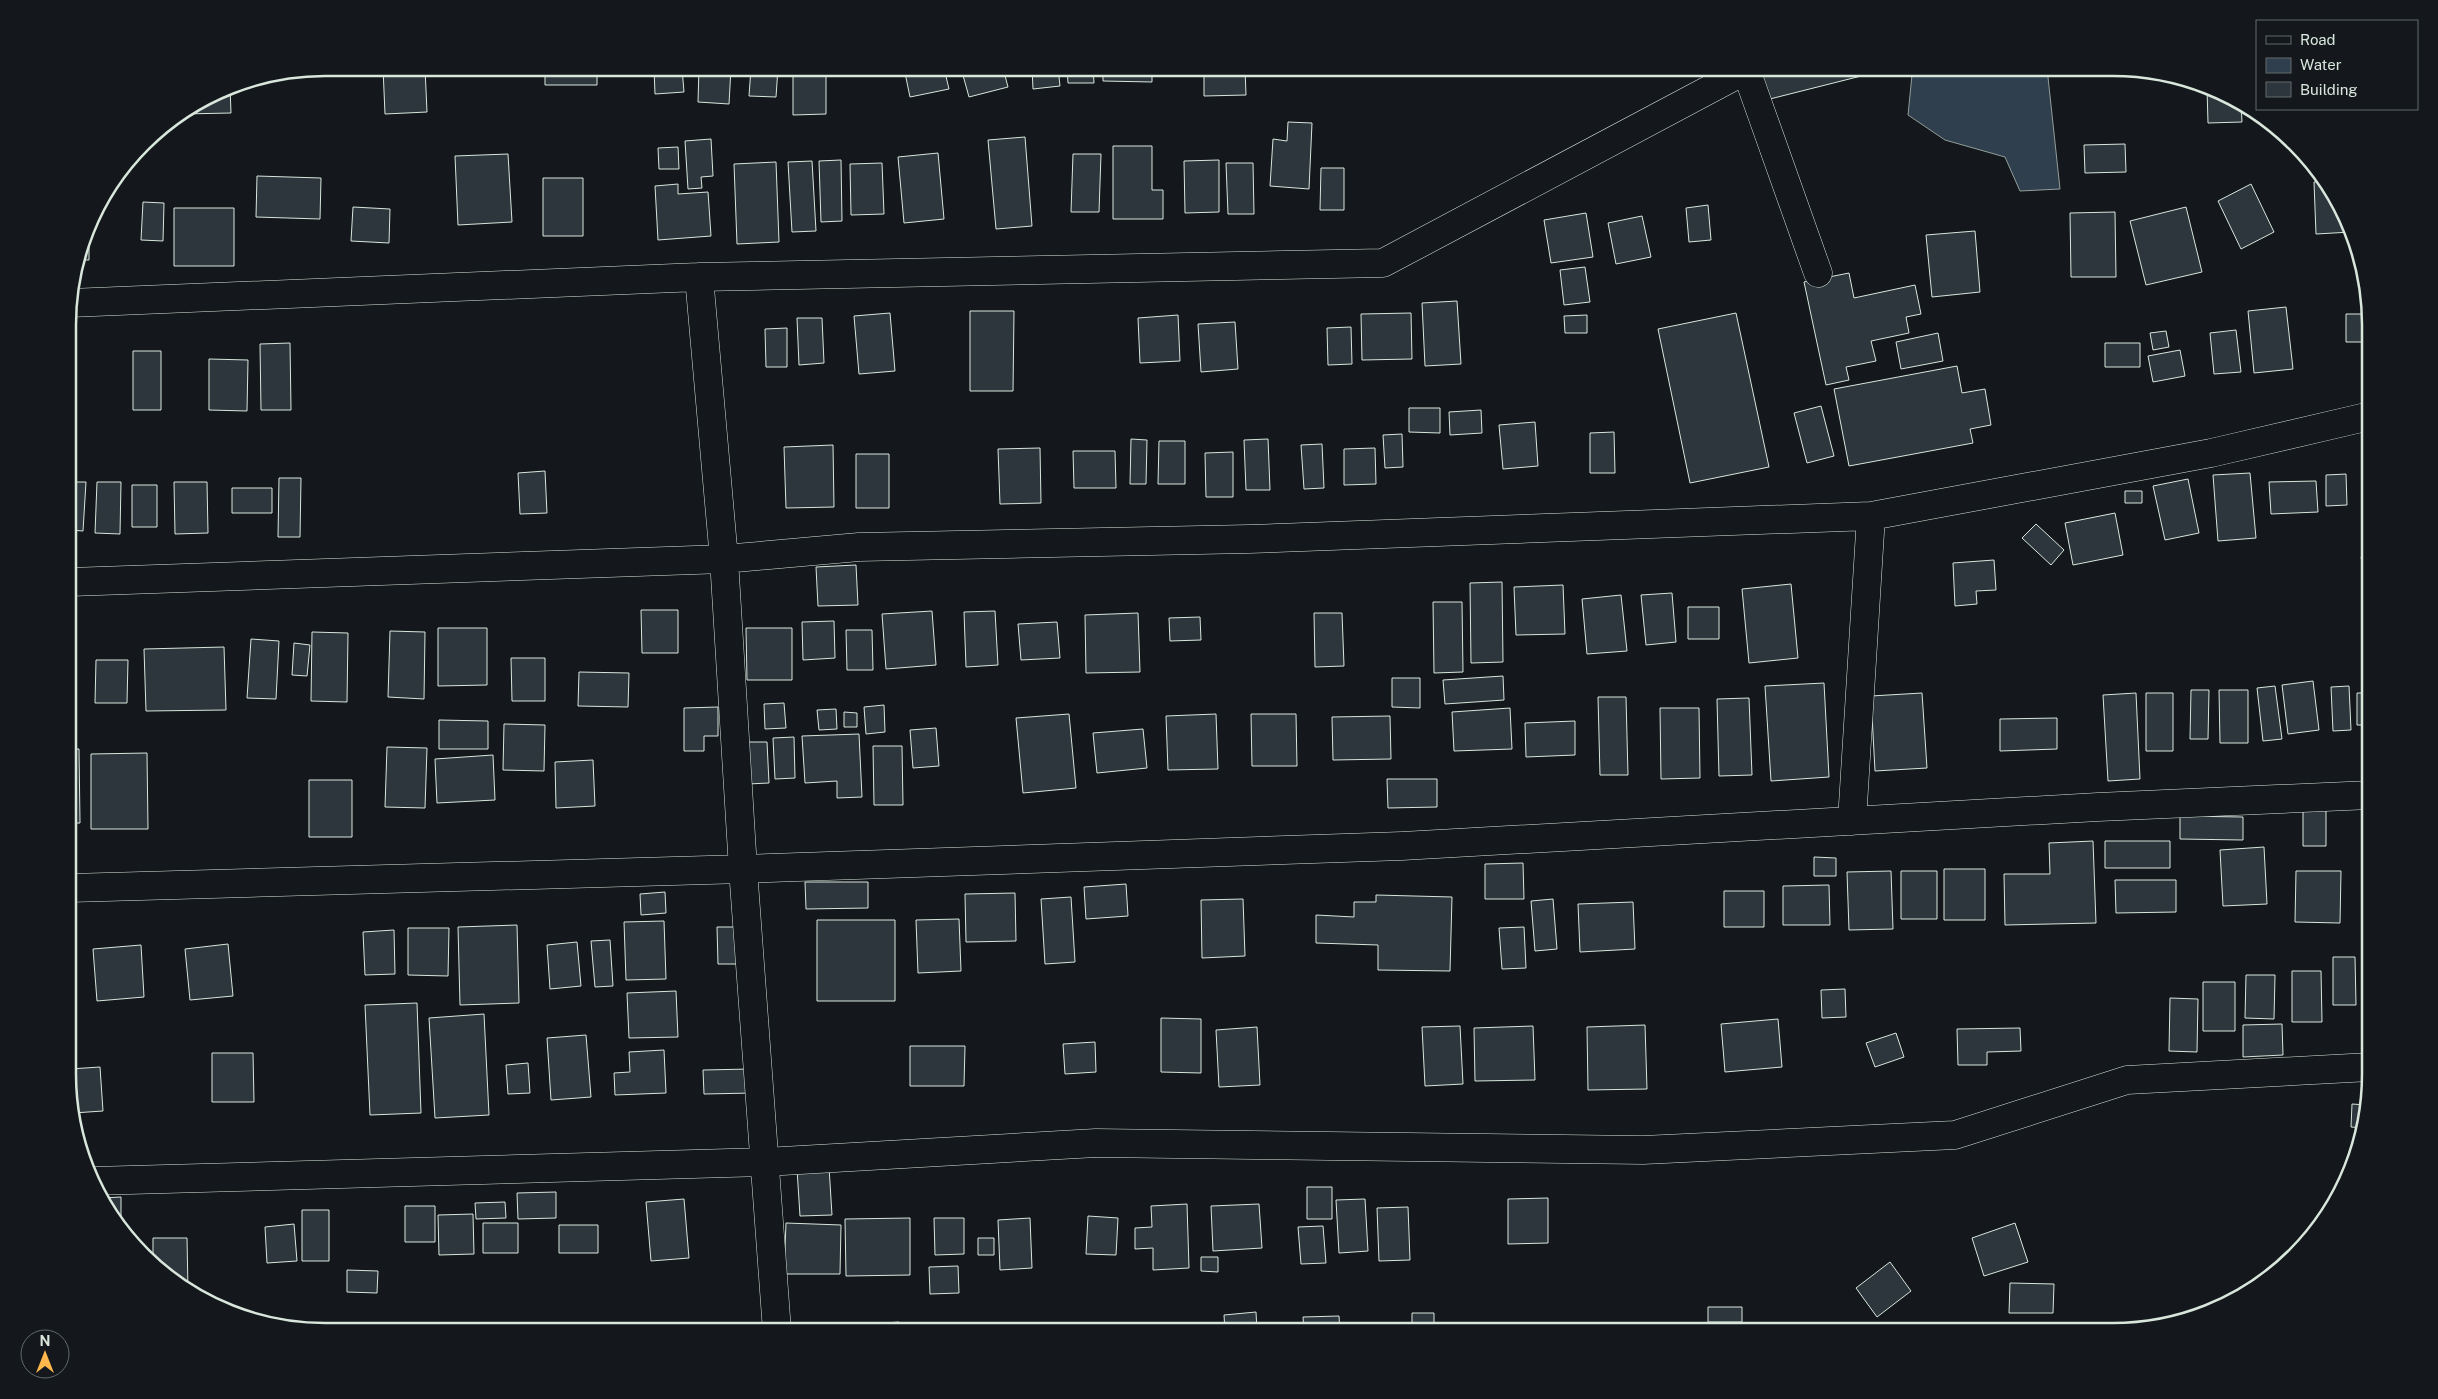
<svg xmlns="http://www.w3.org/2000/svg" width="2438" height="1399" viewBox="0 0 2438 1399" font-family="'Public Sans',sans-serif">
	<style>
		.water { fill: #2f3f4d; stroke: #939e99 }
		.building { fill: #2c363c; stroke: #d8e6dc }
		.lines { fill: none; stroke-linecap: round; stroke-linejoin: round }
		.street-casing { stroke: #d8e6dc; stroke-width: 29 }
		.street { stroke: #14181c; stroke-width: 28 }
		.rim { fill: none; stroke: #d8e6dc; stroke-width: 2.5 }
	</style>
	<rect width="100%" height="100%" fill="#14181c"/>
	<!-- water -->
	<path class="water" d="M 1920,68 L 2047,68 L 2060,189 L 2020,191 L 2005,157 L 1945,140 L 1908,115 L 1912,75 Z"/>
	<!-- building -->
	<path class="building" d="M 383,68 L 425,68 L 427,112 L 385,114 Z
		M 545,68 L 597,68 L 597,85 L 545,85 Z
		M 654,68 L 682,68 L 684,92 L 655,94 Z
		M 699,68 L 731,68 L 729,104 L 698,102 Z
		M 751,68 L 778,68 L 776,97 L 749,96 Z
		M 793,68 L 826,68 L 826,114 L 793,115 Z
		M 846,68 L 871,68 L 871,70 L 846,71 Z
		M 904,68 L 944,68 L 949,89 L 910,97 Z
		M 961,68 L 1003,68 L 1008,87 L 969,97 Z
		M 1032,68 L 1058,68 L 1060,86 L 1033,89 Z
		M 1067,68 L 1093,68 L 1094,83 L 1068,83 Z
		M 1103,68 L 1152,68 L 1152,82 L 1103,81 Z
		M 1204,68 L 1245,68 L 1246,95 L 1204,96 Z
		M 1753,68 L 1876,68 L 1877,72 L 1762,101 Z
		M 230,86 L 231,113 L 183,114 L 227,87 Z
		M 2207,88 L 2241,102 L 2242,122 L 2208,123 Z
		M 1288,122 L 1312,123 L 1309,189 L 1270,186 L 1273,139 L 1287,141 Z
		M 1025,137 L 1032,226 L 996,229 L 988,140 Z
		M 711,139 L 713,176 L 701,177 L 702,188 L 688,189 L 685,141 Z
		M 2125,144 L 2126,172 L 2085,173 L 2084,145 Z
		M 1113,146 L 1152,146 L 1152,190 L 1163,190 L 1163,219 L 1113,219 Z
		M 678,147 L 679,169 L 659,169 L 658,148 Z
		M 938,153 L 944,219 L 904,223 L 898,157 Z
		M 508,154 L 512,222 L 458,225 L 455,156 Z
		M 1073,154 L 1101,154 L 1099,212 L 1071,212 Z
		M 841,160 L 842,221 L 821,222 L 819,161 Z
		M 1219,160 L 1219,212 L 1185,213 L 1184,161 Z
		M 812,161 L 816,231 L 792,232 L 788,162 Z
		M 776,162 L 779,242 L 737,244 L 734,164 Z
		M 882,163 L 884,214 L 851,215 L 850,164 Z
		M 1226,163 L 1253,163 L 1254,214 L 1228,214 Z
		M 1321,168 L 1344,168 L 1344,210 L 1320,210 Z
		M 257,176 L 321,178 L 320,219 L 256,217 Z
		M 543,178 L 583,178 L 583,236 L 543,236 Z
		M 2326,181 L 2350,230 L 2351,232 L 2316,234 L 2314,182 Z
		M 678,184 L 678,194 L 708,192 L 711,236 L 658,240 L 655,186 Z
		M 2251,184 L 2274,232 L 2241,249 L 2218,201 Z
		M 143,202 L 164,203 L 163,241 L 141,240 Z
		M 1708,205 L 1711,240 L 1689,242 L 1686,208 Z
		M 353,207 L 390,209 L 389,243 L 351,241 Z
		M 2186,207 L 2202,272 L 2146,285 L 2130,221 Z
		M 174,208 L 234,208 L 234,266 L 174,266 Z
		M 2115,212 L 2116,277 L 2071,277 L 2070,213 Z
		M 1586,213 L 1593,257 L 1551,263 L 1544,220 Z
		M 1642,216 L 1651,257 L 1616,264 L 1608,223 Z
		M 89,228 L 89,260 L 79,260 Z
		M 1975,231 L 1980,292 L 1932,297 L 1926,235 Z
		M 1585,267 L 1590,302 L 1564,305 L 1560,270 Z
		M 1849,273 L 1854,298 L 1915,285 L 1921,314 L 1906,317 L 1909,333 L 1871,341 L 1876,361 L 1846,367 L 1849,380 L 1826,385 L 1804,282 Z
		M 1457,301 L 1461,364 L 1425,366 L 1422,303 Z
		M 2286,307 L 2293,369 L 2254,373 L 2248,311 Z
		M 970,311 L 1014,311 L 1013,391 L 970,391 Z
		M 890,313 L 895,371 L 859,374 L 854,316 Z
		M 1411,313 L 1412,359 L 1362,360 L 1361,314 Z
		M 1736,313 L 1769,467 L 1690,483 L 1658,329 Z
		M 2346,314 L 2370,314 L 2370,342 L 2346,342 Z
		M 1178,315 L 1180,361 L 1140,363 L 1138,318 Z
		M 1587,315 L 1587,333 L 1565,333 L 1564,316 Z
		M 797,318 L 822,318 L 824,363 L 799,365 Z
		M 1235,322 L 1238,369 L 1201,372 L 1198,324 Z
		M 1351,327 L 1352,364 L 1328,365 L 1327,328 Z
		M 787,328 L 787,367 L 766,367 L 765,329 Z
		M 2236,330 L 2241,372 L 2214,374 L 2210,333 Z
		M 2166,331 L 2169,347 L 2153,350 L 2150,333 Z
		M 1938,333 L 1943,361 L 1901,369 L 1896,342 Z
		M 290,343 L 291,410 L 261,410 L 260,344 Z
		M 2105,343 L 2140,343 L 2140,367 L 2105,367 Z
		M 2180,350 L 2185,376 L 2153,382 L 2148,356 Z
		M 133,351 L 161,351 L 161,410 L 133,410 Z
		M 209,359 L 248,360 L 247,411 L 209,410 Z
		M 70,360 L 75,361 L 72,413 L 70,413 Z
		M 1957,366 L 1962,393 L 1985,389 L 1991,425 L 1970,429 L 1973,443 L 1849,466 L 1834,389 Z
		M 1821,406 L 1834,456 L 1807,463 L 1794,413 Z
		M 1409,408 L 1440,408 L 1440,433 L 1409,432 Z
		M 1481,410 L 1482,433 L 1450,435 L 1449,412 Z
		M 1535,422 L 1538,466 L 1503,469 L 1499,425 Z
		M 1614,432 L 1615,473 L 1590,473 L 1590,433 Z
		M 1402,434 L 1403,467 L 1385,468 L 1383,435 Z
		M 1131,439 L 1147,440 L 1146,484 L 1130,484 Z
		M 1268,439 L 1270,490 L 1246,490 L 1244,440 Z
		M 1159,441 L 1185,441 L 1185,484 L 1158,484 Z
		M 1322,444 L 1324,488 L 1304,489 L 1301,445 Z
		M 833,445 L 834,507 L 786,508 L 784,447 Z
		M 1040,448 L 1041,503 L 1000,504 L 998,449 Z
		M 1375,448 L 1376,484 L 1344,485 L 1344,449 Z
		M 1073,451 L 1115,451 L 1116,488 L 1074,488 Z
		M 1233,452 L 1233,497 L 1206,497 L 1205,453 Z
		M 856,454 L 889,454 L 889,508 L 856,508 Z
		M 545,471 L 547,513 L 520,514 L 518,473 Z
		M 2250,473 L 2256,538 L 2218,541 L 2213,475 Z
		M 2346,474 L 2347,505 L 2326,506 L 2326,475 Z
		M 279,478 L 301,478 L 300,537 L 278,537 Z
		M 2188,479 L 2199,533 L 2165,540 L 2153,486 Z
		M 2316,481 L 2318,512 L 2271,514 L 2269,482 Z
		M 70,482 L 86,482 L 83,531 L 70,530 Z
		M 97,482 L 121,482 L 120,534 L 95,533 Z
		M 174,482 L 207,482 L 208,533 L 175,534 Z
		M 132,485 L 157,485 L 157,527 L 132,527 Z
		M 232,488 L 272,488 L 272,513 L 232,513 Z
		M 2125,491 L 2142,491 L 2142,503 L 2125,503 Z
		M 2115,513 L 2123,555 L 2073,565 L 2065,523 Z
		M 2036,524 L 2064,550 L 2051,565 L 2022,538 Z
		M 2370,555 L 2370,595 L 2361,557 Z
		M 1994,560 L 1996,590 L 1976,591 L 1977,604 L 1955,606 L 1953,563 Z
		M 856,565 L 858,605 L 818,606 L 816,567 Z
		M 1502,582 L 1503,662 L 1471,663 L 1470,583 Z
		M 1791,584 L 1798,658 L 1749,663 L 1742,589 Z
		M 1563,585 L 1565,634 L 1516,635 L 1514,587 Z
		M 1672,593 L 1676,642 L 1646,645 L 1641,595 Z
		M 1621,595 L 1627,651 L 1587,654 L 1582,599 Z
		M 1433,602 L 1462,602 L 1463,672 L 1434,673 Z
		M 1688,607 L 1719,607 L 1719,639 L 1688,639 Z
		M 641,610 L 678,610 L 678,653 L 642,653 Z
		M 932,611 L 936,665 L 886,669 L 882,614 Z
		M 995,611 L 998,665 L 966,667 L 964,612 Z
		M 1138,613 L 1140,672 L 1086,673 L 1085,615 Z
		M 1314,613 L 1342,613 L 1344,666 L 1315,667 Z
		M 1200,617 L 1201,640 L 1170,641 L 1169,618 Z
		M 834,621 L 835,658 L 803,660 L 802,622 Z
		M 1057,622 L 1060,658 L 1021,660 L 1018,624 Z
		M 438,628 L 487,628 L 487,685 L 438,686 Z
		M 746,628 L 792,628 L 792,680 L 747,680 Z
		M 846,630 L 872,630 L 873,670 L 847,670 Z
		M 70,631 L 74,631 L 75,726 L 70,726 Z
		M 390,631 L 425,632 L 424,699 L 388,697 Z
		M 312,632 L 348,633 L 347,702 L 311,701 Z
		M 251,639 L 279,641 L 276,699 L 247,698 Z
		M 294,643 L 310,645 L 307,676 L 292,675 Z
		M 224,647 L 226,710 L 146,711 L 144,649 Z
		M 511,658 L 545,658 L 545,701 L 512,701 Z
		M 96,660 L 128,660 L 127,703 L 95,703 Z
		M 579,672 L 629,673 L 628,707 L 578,706 Z
		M 1503,676 L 1504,700 L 1445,704 L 1443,680 Z
		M 1392,678 L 1420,678 L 1420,708 L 1392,707 Z
		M 2313,681 L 2319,730 L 2288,734 L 2282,685 Z
		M 1824,683 L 1829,777 L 1771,781 L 1765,686 Z
		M 2275,686 L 2282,739 L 2263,741 L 2257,688 Z
		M 2349,686 L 2351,730 L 2333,731 L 2331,687 Z
		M 2191,690 L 2209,690 L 2208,739 L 2190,739 Z
		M 2219,690 L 2248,690 L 2248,743 L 2220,743 Z
		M 1922,693 L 1927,768 L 1875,771 L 1871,696 Z
		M 2136,693 L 2140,779 L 2108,781 L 2103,695 Z
		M 2146,693 L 2173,693 L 2173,751 L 2146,751 Z
		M 2357,693 L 2370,693 L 2370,725 L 2357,725 Z
		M 1598,697 L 1626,697 L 1628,775 L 1600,775 Z
		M 1749,698 L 1752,775 L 1719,776 L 1717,699 Z
		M 784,703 L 786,728 L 765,729 L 764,704 Z
		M 884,705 L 885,732 L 866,734 L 864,707 Z
		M 718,707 L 718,736 L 704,736 L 704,751 L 684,751 L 684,708 Z
		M 1510,708 L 1512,749 L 1454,751 L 1452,712 Z
		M 1660,708 L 1699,708 L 1700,778 L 1661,779 Z
		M 836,709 L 837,729 L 819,730 L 817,710 Z
		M 844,712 L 857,713 L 857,727 L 844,727 Z
		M 1069,714 L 1076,788 L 1023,793 L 1016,718 Z
		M 1216,714 L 1218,769 L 1168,770 L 1166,716 Z
		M 1251,714 L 1296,714 L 1297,766 L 1252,766 Z
		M 1390,716 L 1391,759 L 1333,760 L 1332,717 Z
		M 2057,718 L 2057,749 L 2000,751 L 2000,719 Z
		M 439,720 L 488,721 L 488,749 L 439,749 Z
		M 1575,721 L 1575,755 L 1526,757 L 1525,723 Z
		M 504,724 L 545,725 L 544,771 L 503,770 Z
		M 936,728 L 939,766 L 913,768 L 910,730 Z
		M 1143,729 L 1147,768 L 1097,773 L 1093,733 Z
		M 859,734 L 862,797 L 837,798 L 837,781 L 805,783 L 802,736 Z
		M 794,737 L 795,778 L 775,779 L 773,738 Z
		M 746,742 L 767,742 L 769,783 L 748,784 Z
		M 873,746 L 902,746 L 903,805 L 874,805 Z
		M 387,747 L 427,748 L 425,808 L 385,807 Z
		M 70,749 L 79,749 L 80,823 L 70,823 Z
		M 147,753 L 148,829 L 91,829 L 91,754 Z
		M 493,755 L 495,800 L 437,803 L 435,759 Z
		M 593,760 L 595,806 L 556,808 L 555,762 Z
		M 1387,779 L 1437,779 L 1437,807 L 1388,808 Z
		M 309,780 L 352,780 L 352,837 L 309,837 Z
		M 2303,809 L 2326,809 L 2326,846 L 2303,846 Z
		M 2180,816 L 2243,817 L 2243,840 L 2180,839 Z
		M 2093,841 L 2096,923 L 2005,925 L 2004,874 L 2050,874 L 2049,843 Z
		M 2105,841 L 2170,841 L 2170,868 L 2105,868 Z
		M 2264,847 L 2267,904 L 2223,906 L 2220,850 Z
		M 1814,857 L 1836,858 L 1836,876 L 1814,876 Z
		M 1523,863 L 1524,899 L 1485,899 L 1485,864 Z
		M 1944,869 L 1985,869 L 1985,920 L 1944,920 Z
		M 1891,871 L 1893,929 L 1849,930 L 1847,872 Z
		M 1901,871 L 1937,871 L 1937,919 L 1901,919 Z
		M 2296,871 L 2341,871 L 2340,923 L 2295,922 Z
		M 2115,880 L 2176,880 L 2176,912 L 2116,913 Z
		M 805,882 L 868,882 L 868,908 L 806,909 Z
		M 1126,884 L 1128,916 L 1086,919 L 1084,887 Z
		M 1829,885 L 1830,925 L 1783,925 L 1783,886 Z
		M 1724,891 L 1764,891 L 1764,927 L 1724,927 Z
		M 665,892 L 666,913 L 641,915 L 640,894 Z
		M 1015,893 L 1016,941 L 966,942 L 965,894 Z
		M 1376,895 L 1452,897 L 1450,971 L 1378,970 L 1378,945 L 1316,943 L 1316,915 L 1354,917 L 1354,902 L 1376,902 Z
		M 1071,897 L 1075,962 L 1045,964 L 1041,899 Z
		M 1243,899 L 1245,956 L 1202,958 L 1201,900 Z
		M 1553,899 L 1557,949 L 1535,951 L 1531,901 Z
		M 1633,902 L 1635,949 L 1580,952 L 1578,904 Z
		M 959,919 L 961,971 L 918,973 L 916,920 Z
		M 817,920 L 895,920 L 895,1001 L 817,1001 Z
		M 664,921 L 666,979 L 626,980 L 624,922 Z
		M 517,925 L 519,1003 L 460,1005 L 458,927 Z
		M 717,927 L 741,927 L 741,964 L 718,964 Z
		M 1524,927 L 1526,968 L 1502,969 L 1499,928 Z
		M 408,928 L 449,928 L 448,976 L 408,975 Z
		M 394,930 L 395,974 L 365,975 L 363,932 Z
		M 610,940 L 613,986 L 595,987 L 591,941 Z
		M 577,942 L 581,986 L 550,989 L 547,945 Z
		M 228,944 L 233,996 L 190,1000 L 185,949 Z
		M 141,945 L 144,997 L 97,1001 L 93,949 Z
		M 2333,957 L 2355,957 L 2356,1005 L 2333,1005 Z
		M 2364,962 L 2370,962 L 2370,993 L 2366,994 Z
		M 2292,971 L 2321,971 L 2322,1022 L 2292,1022 Z
		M 2246,975 L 2275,975 L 2274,1019 L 2245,1018 Z
		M 2203,982 L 2235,982 L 2235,1031 L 2203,1031 Z
		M 1845,989 L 1846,1017 L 1822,1018 L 1821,990 Z
		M 676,991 L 678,1037 L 629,1038 L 627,993 Z
		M 2170,998 L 2198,999 L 2197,1052 L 2169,1051 Z
		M 417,1003 L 421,1113 L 370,1115 L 365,1005 Z
		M 484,1014 L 489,1115 L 435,1118 L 429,1018 Z
		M 1161,1018 L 1201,1019 L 1201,1073 L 1161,1072 Z
		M 1778,1019 L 1782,1067 L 1725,1072 L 1721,1024 Z
		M 2282,1024 L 2283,1055 L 2243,1057 L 2243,1025 Z
		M 1645,1025 L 1647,1089 L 1588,1090 L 1587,1027 Z
		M 1460,1026 L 1463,1084 L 1425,1086 L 1422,1027 Z
		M 1533,1026 L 1535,1080 L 1475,1081 L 1474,1028 Z
		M 1257,1027 L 1260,1085 L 1219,1087 L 1216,1030 Z
		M 2020,1028 L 2021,1051 L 1987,1052 L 1987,1065 L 1958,1065 L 1957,1029 Z
		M 1896,1033 L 1904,1057 L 1875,1067 L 1866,1043 Z
		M 586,1035 L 591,1097 L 551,1100 L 547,1038 Z
		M 1095,1042 L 1096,1072 L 1065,1074 L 1063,1044 Z
		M 910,1046 L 965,1046 L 964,1086 L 910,1086 Z
		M 664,1050 L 666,1093 L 615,1095 L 614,1073 L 630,1072 L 629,1052 Z
		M 212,1053 L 253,1053 L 254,1102 L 212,1102 Z
		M 528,1063 L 530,1093 L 508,1094 L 506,1065 Z
		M 100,1067 L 103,1111 L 73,1113 L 70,1069 Z
		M 751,1069 L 753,1093 L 704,1094 L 703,1070 Z
		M 2352,1104 L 2367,1105 L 2364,1128 L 2351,1127 Z
		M 829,1167 L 832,1215 L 800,1216 L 797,1169 Z
		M 1307,1187 L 1332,1187 L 1332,1219 L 1307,1219 Z
		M 556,1192 L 556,1218 L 518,1219 L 517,1193 Z
		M 121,1197 L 121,1229 L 111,1217 L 102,1198 Z
		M 1548,1198 L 1548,1243 L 1508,1244 L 1508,1199 Z
		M 684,1199 L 689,1258 L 651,1261 L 646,1202 Z
		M 1365,1199 L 1368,1251 L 1339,1253 L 1336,1200 Z
		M 505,1202 L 506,1218 L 476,1219 L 475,1203 Z
		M 1187,1204 L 1189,1268 L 1153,1270 L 1153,1248 L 1135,1249 L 1135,1228 L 1152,1227 L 1151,1206 Z
		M 1259,1204 L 1262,1248 L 1213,1251 L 1211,1206 Z
		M 405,1206 L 435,1206 L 435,1242 L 405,1242 Z
		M 1408,1207 L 1410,1260 L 1379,1261 L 1377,1208 Z
		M 302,1210 L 329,1210 L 329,1261 L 302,1261 Z
		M 473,1214 L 474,1254 L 439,1255 L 438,1215 Z
		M 1088,1216 L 1118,1218 L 1116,1255 L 1086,1254 Z
		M 910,1218 L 910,1275 L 846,1276 L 845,1219 Z
		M 934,1218 L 964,1218 L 964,1254 L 935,1255 Z
		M 1030,1218 L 1032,1268 L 1000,1270 L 998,1220 Z
		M 483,1223 L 518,1223 L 518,1253 L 483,1253 Z
		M 786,1223 L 841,1225 L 840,1274 L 784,1274 Z
		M 2015,1223 L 2028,1262 L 1984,1276 L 1972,1238 Z
		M 294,1224 L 297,1261 L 267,1263 L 265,1227 Z
		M 559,1225 L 598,1225 L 598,1253 L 559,1253 Z
		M 1323,1226 L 1326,1263 L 1301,1264 L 1298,1227 Z
		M 153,1238 L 187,1238 L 188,1290 L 153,1265 Z
		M 978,1238 L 994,1238 L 994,1255 L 978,1255 Z
		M 1201,1257 L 1218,1257 L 1218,1272 L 1201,1271 Z
		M 1890,1262 L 1911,1291 L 1877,1317 L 1856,1288 Z
		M 958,1266 L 959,1293 L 930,1294 L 929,1267 Z
		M 347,1270 L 378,1271 L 377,1293 L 347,1292 Z
		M 2010,1283 L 2054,1284 L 2053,1313 L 2009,1313 Z
		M 1708,1307 L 1742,1307 L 1742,1322 L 1708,1322 Z
		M 1256,1312 L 1257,1331 L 1225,1331 L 1224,1315 Z
		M 1412,1313 L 1434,1313 L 1434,1331 L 1412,1331 Z
		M 1339,1316 L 1340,1331 L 1304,1331 L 1303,1317 Z
		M 899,1322 L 899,1331 L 872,1331 L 871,1324 Z
		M 654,1324 L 698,1324 L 698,1331 L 654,1331 Z
		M 1475,1324 L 1476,1331 L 1450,1331 L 1450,1326 Z
		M 1362,1328 L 1393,1328 L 1393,1331 L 1362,1331 Z
		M 1728,1328 L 1728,1331 L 1691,1331 L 1691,1329 Z
		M 410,1329 L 411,1331 L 364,1331 Z"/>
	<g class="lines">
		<defs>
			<path id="street" d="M 699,277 L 724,559 L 743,869 L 777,1331
				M 70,303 L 699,277 L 1383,263 L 1746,70 L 1818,273
				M 70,582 L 724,559 L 859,547 L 1249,539 L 1871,516 L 2211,453 L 2370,416
				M 1852,821 L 1871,516
				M 70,888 L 743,869 L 1402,846 L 2098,807 L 2370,795
				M 93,1181 L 765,1162 L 1096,1143 L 1643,1150 L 1955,1135 L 2127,1080 L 2370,1067"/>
		</defs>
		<!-- street casing -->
		<use href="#street" class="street-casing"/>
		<!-- street -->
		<use href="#street" class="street"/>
	</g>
	<!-- crop -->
	<path d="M0 0H2438V1399H0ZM325 76H2113A249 249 0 0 1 2362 325V1074A249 249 0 0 1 2113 1323H325A249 249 0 0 1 76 1074V325A249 249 0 0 1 325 76Z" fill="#14181c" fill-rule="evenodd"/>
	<path class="rim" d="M325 76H2113A249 249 0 0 1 2362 325V1074A249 249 0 0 1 2113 1323H325A249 249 0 0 1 76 1074V325A249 249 0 0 1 325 76Z"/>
	<!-- legend -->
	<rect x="2256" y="20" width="162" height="90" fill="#14181c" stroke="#626a69"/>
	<rect x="2266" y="36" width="25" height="8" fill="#14181c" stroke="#626a69"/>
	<text x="2300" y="45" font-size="15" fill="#d8e6dc">Road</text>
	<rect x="2266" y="58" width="25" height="15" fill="#2f3f4d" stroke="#626a69"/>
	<text x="2300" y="70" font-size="15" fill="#d8e6dc">Water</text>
	<rect x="2266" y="82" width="25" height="15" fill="#2c363c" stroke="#626a69"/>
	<text x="2300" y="95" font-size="15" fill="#d8e6dc">Building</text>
	<!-- north arrow -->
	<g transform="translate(45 1354)"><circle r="24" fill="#14181c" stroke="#626a69"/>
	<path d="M0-4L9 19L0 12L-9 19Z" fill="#ffb74d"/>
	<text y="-8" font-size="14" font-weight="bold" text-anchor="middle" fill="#d8e6dc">N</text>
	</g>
</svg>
